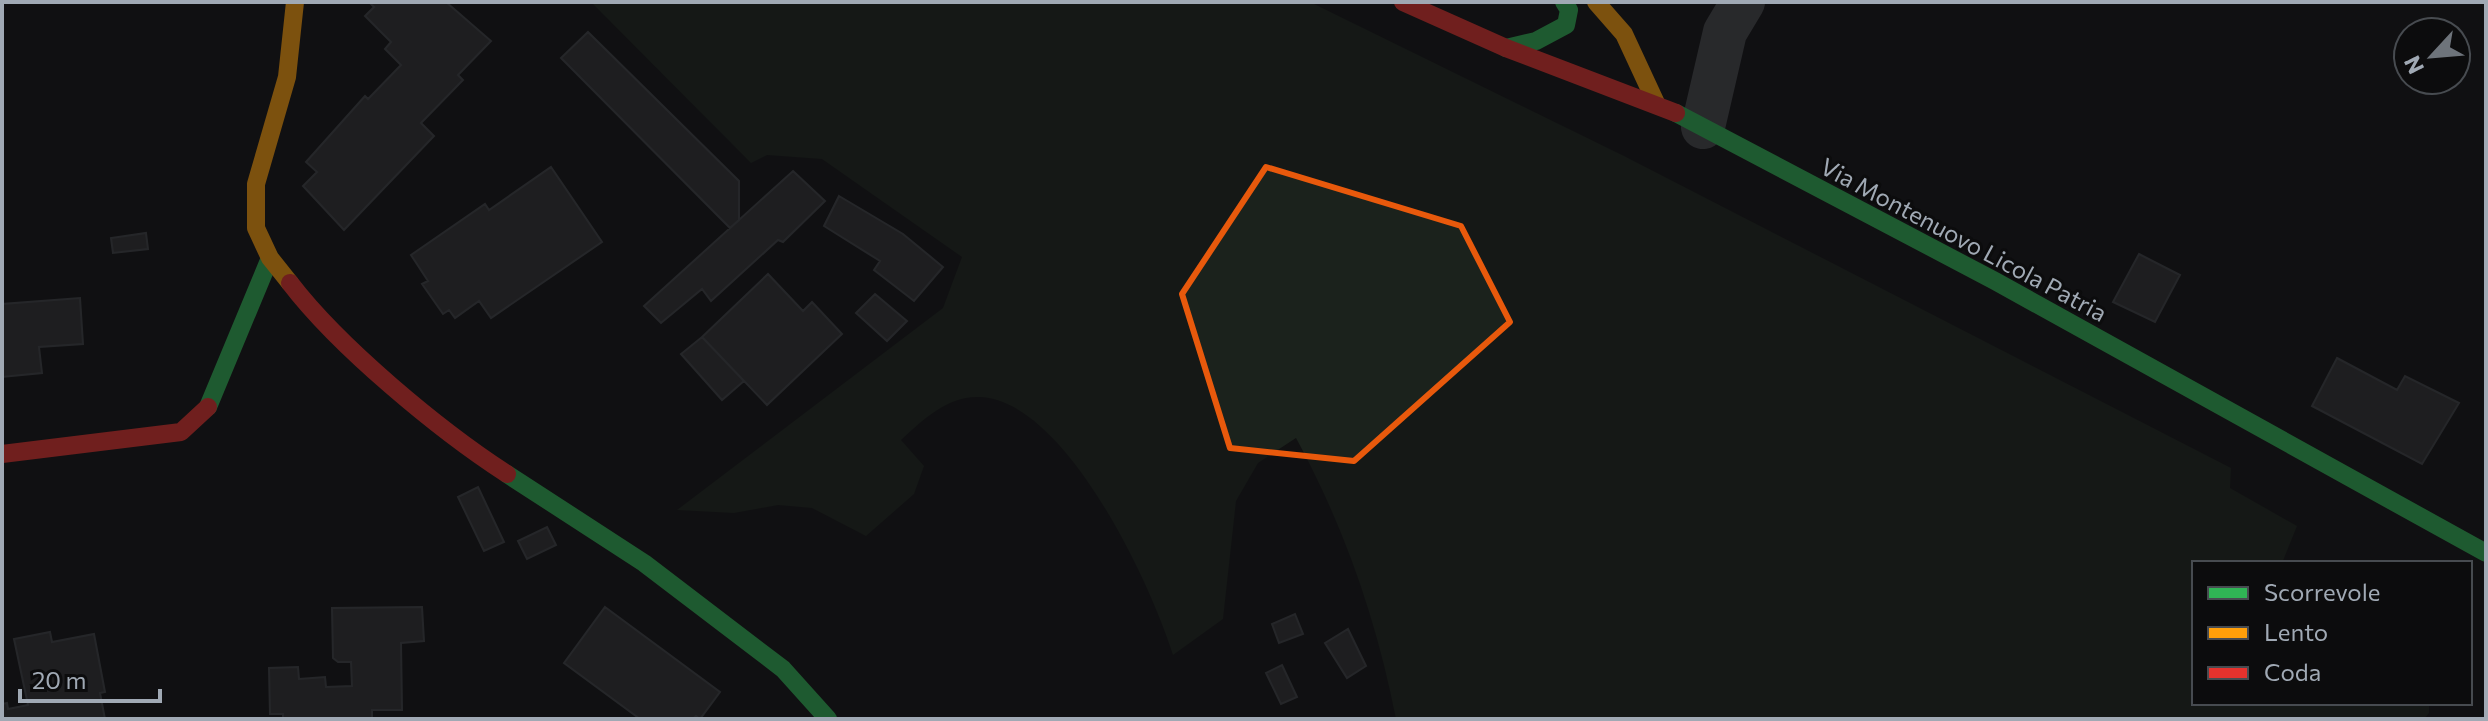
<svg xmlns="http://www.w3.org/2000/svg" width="2488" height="721" viewBox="0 0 2488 721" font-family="Commissioner,sans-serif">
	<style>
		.green { fill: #1b221c }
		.building { fill: #303032; stroke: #3f4246; stroke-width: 2 }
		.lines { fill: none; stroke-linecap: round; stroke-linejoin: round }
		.street { stroke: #45474b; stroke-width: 44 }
		.fast { stroke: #30b455; stroke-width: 18 }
		.slow { stroke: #ff9f0a; stroke-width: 18 }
		.jam { stroke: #e5322d; stroke-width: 18 }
		.marked { fill: none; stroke: #e8590c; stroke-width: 6; stroke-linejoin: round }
		.labels { text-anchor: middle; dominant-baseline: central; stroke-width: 6; stroke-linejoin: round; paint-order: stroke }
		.street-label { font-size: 24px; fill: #a0a9b4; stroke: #0c0c0d }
	</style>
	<rect width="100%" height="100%" fill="#111112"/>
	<!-- green -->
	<path class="green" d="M 591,2 L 1310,2 L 1624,156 L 2231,468 L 2230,488 L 2297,526 L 2282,563 L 2194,563 L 2194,703 L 2429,703 L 2429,713 L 2424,719 L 1396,719 C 1377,621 1344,526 1296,438 L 1258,463 L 1236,501 L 1223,619 L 1173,655 C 1151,584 1065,399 979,397 C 947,396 923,420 901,440 L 924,466 L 914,494 L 866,536 L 812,508 L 778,505 L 734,513 L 677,510 L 943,308 L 962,257 L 822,159 L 767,155 L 751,163 Z"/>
	<!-- building -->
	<path class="building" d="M 369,2 L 446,2 L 491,41 L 458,75 L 463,80 L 421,123 L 434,136 L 344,230 L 303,186 L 317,172 L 306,162 L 365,96 L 368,99 L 401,65 L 385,49 L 391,42 L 365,16 L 374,7 Z
		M 588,32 L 739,181 L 739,220 L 730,228 L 561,58 Z
		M 551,167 L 602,242 L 491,318 L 479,301 L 455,318 L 449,310 L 443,314 L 422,284 L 428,281 L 411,255 L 485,204 L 489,210 Z
		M 793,171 L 825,201 L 783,242 L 778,240 L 711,301 L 702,289 L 661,323 L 644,306 Z
		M 839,196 L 903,234 L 943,267 L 914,301 L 874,270 L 880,261 L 824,226 Z
		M 146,233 L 148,249 L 113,253 L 111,238 Z
		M 2139,254 L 2180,275 L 2155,322 L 2113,302 Z
		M 768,274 L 803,311 L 812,302 L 842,334 L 767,405 L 702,337 Z
		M 875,294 L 907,321 L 887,341 L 856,313 Z
		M 80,298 L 83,344 L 39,347 L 42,373 L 2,377 L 2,304 Z
		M 702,337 L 744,381 L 722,400 L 681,354 Z
		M 2337,358 L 2397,390 L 2405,376 L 2459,403 L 2422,464 L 2312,406 Z
		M 478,487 L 504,542 L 484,551 L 458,497 Z
		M 547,527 L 556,545 L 527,559 L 518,541 Z
		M 422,607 L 424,641 L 401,643 L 402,710 L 372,710 L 372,719 L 283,719 L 283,714 L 270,714 L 269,668 L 298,667 L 299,679 L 325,677 L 326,687 L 352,686 L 351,662 L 338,662 L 333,658 L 332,608 Z
		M 605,607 L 720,692 L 700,719 L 696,716 L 693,719 L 640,719 L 564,663 Z
		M 1295,614 L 1303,634 L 1279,643 L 1272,624 Z
		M 1348,629 L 1366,666 L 1347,678 L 1325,643 Z
		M 50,632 L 52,642 L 94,634 L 105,692 L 100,693 L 105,719 L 2,719 L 2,704 L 7,703 L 8,709 L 28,705 L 14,639 Z
		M 1282,665 L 1297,697 L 1281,704 L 1266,673 Z"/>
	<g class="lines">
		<!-- street -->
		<path class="street" d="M 1703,127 L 1725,32 L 1743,2"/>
		<!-- fast -->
		<path class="fast" d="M 1506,48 L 1536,41 L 1566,25 L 1569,10 L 1564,2
			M 1676,113 L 1995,281 L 2486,553
			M 208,407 L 270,258
			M 507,474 L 644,563 L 783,669 L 828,719"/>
		<!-- slow -->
		<path class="slow" d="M 1596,2 L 1624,34 L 1656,103
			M 290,283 L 270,258 L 256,228 L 256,184 L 287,77 L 295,2"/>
		<!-- jam -->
		<path class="jam" d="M 1403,2 L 1506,48 L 1676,113
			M 290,283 C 339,347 439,430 507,474
			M 2,454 L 181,432 L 208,407"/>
	</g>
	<!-- marked area -->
	<path d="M0 0H2488V721H0ZM 1266,167 L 1461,226 L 1510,322 L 1354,461 L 1230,448 L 1182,294 Z" fill="#111112" fill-opacity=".55" fill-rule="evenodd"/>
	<path class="marked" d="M 1266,167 L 1461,226 L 1510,322 L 1354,461 L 1230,448 L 1182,294 Z"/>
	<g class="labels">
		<!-- street labels -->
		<g class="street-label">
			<text transform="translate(1964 239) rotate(28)">Via Montenuovo Licola Patria</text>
		</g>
	</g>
	<!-- border -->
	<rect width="2488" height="721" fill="none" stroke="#a0a9b4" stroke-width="8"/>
	<!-- legend -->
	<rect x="2192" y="561" width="280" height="144" fill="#0c0c0d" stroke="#474b50" stroke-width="2"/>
	<rect x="2208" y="587" width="40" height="12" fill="#30b455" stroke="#474b50" stroke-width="2"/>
	<text x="2264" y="601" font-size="24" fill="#a0a9b4">Scorrevole</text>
	<rect x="2208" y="627" width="40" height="12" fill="#ff9f0a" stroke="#474b50" stroke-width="2"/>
	<text x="2264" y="641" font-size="24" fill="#a0a9b4">Lento</text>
	<rect x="2208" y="667" width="40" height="12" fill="#e5322d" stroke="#474b50" stroke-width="2"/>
	<text x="2264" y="681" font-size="24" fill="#a0a9b4">Coda</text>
	<!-- north arrow -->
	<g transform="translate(2432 56) rotate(244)"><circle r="38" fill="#0c0c0d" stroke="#474b50" stroke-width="2"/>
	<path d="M0-6L14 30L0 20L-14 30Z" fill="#6e747b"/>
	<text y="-12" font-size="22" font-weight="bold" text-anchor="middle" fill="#a0a9b4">N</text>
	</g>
	<!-- scale -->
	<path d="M20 689v12h140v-12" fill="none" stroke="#a0a9b4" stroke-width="4"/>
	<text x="32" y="689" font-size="24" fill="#a0a9b4" stroke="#0c0c0d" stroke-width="6" paint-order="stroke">20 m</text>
</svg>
